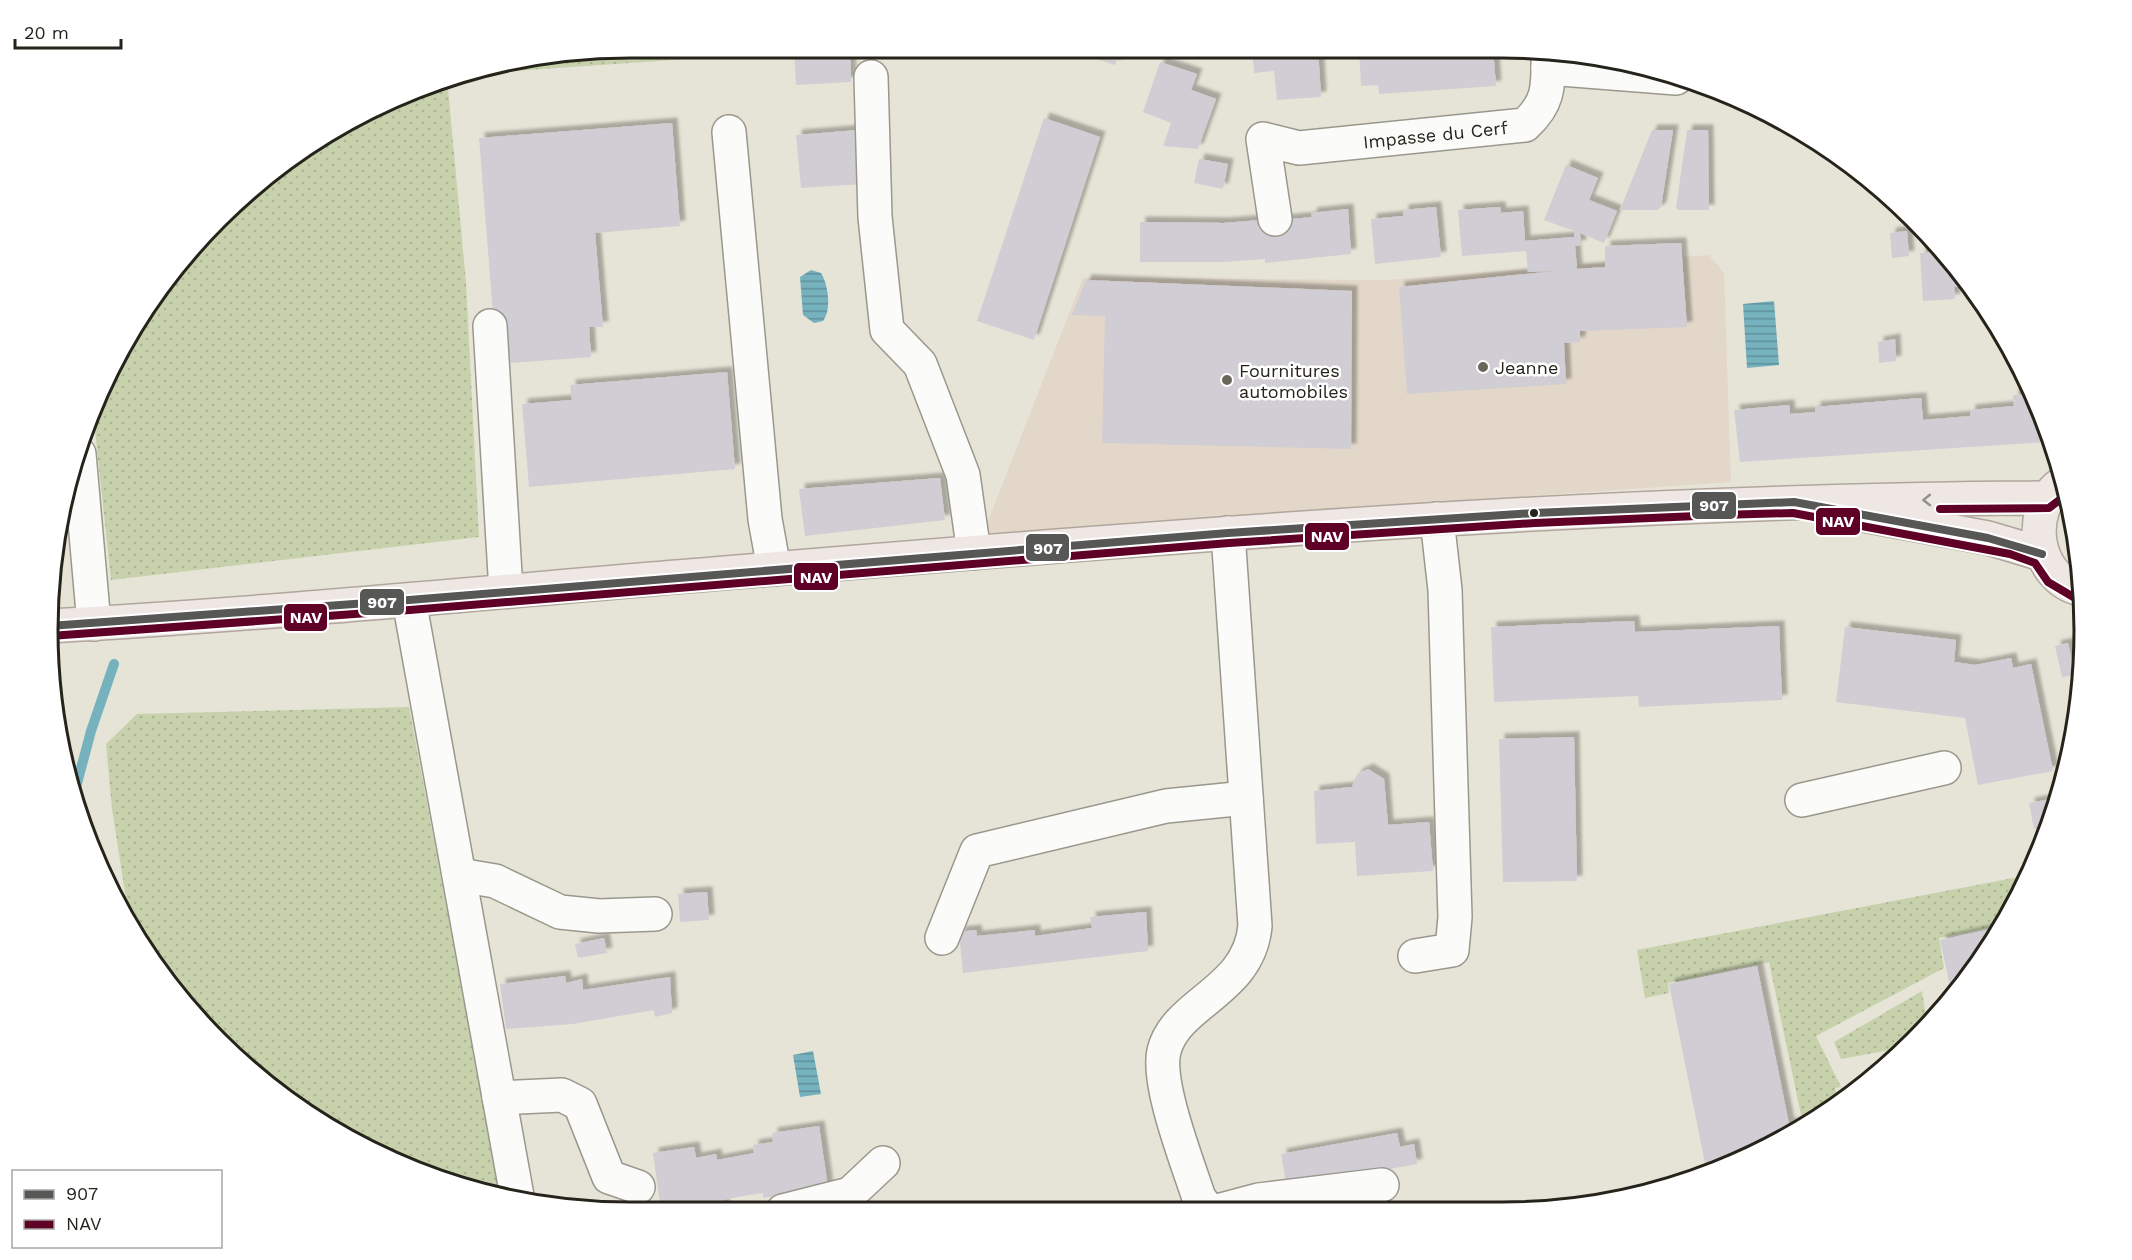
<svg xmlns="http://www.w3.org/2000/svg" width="2132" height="1260" viewBox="0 0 2132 1260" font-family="'Work Sans',sans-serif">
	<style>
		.commercial { fill: #e2d7c8 }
		.green { fill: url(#green-dots) }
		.water { fill: url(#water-rules) }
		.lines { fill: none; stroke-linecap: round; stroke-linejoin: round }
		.stream { stroke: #75b2be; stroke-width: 10 }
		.building { fill: #d1cdd4; filter: url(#shadow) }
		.minor-casing { stroke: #9a988d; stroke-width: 36 }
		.major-casing { stroke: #b1a69d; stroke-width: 36 }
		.minor { stroke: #fbfbf9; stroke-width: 33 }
		.major { stroke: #eee7e4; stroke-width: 33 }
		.bus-1-casing { stroke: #fff; stroke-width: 12 }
		.bus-2-casing { stroke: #fff; stroke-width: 12 }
		.bus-1 { stroke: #575756; stroke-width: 8 }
		.bus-2 { stroke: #5f0127; stroke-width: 8 }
		.oneway { stroke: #948f89 }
		.poi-dot { fill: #69675c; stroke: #fff; stroke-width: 2 }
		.bus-dot { fill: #25231a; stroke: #fff; stroke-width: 2 }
		.labels { text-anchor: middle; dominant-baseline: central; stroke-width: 5; stroke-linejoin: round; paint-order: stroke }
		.street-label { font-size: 18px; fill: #25231a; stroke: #fff }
		.poi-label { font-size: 18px; fill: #25231a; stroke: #fff; text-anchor: start }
		.rim { fill: none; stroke: #25231a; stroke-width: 3 }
		.line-badge { stroke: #fff; stroke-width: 2 }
		.badge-label { font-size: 16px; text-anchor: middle; font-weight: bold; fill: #fff }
	</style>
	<defs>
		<pattern id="green-dots" width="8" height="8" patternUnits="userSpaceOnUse" patternTransform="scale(1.5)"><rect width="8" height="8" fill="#c7d2ad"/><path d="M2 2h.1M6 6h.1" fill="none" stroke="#abb494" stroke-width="1.8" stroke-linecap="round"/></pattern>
		<pattern id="water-rules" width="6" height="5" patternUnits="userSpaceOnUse" patternTransform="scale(1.5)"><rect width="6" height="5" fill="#75b2be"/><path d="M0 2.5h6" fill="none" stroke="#60909a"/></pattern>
		<filter id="shadow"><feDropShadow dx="5.5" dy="-5.5" stdDeviation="1.5" flood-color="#0004"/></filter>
	</defs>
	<rect width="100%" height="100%" fill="#e6e4d6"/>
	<!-- commercial -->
	<path class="commercial" d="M 1709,255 L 1724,273 L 1731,482 L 983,534 L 1083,278 L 1386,280 Z"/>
	<!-- green -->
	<path class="green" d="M 630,48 L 756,48 L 757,54 L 473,74 Z
		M 447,78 L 466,282 L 479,537 L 111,580 L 94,421 L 146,306 L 276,168 Z
		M 2070,508 L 2076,554 C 2063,540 2060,525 2070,508 Z
		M 409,707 L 500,1192 L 443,1181 L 307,1114 L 168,985 L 129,911 L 126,899 L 112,809 L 106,744 L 137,714 Z
		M 2024,876 L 2025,881 L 2001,925 L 1939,938 L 1944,968 L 1816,1036 L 1841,1087 L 1835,1088 L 1837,1100 L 1823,1111 L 1801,1115 L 1769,962 L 1668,983 L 1669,993 L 1645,998 L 1637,950 Z
		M 1922,991 L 1927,1025 L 1906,1047 L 1841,1059 L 1834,1042 Z"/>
	<!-- water -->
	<path class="water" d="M 811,270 L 821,273 C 828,284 832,309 823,321 L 814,323 L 803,315 L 800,277 Z
		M 1774,301 L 1779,365 L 1747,368 L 1743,304 Z
		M 813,1051 L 821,1094 L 800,1097 L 793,1055 Z"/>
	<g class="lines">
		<!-- stream -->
		<path class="stream" d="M 75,791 L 91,731 L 114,664"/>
	</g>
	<!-- building -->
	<path class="building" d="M 794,48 L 850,48 L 851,82 L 796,85 Z
		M 1086,49 L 1120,49 L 1115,65 L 1084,55 Z
		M 1252,49 L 1318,49 L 1321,97 L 1277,100 L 1274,71 L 1254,73 Z
		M 1359,49 L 1493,49 L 1496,86 L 1379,94 L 1378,85 L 1361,86 Z
		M 1160,62 L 1197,74 L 1191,90 L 1216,99 L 1198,149 L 1163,146 L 1171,123 L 1143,112 Z
		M 1044,118 L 1100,137 L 1034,340 L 977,321 Z
		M 672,123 L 680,226 L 595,233 L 603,327 L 589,327 L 591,357 L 497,364 L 479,138 Z
		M 859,130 L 863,184 L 801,188 L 796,135 Z
		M 1652,130 L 1673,130 L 1661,207 L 1658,210 L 1620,210 Z
		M 1687,130 L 1708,130 L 1709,210 L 1678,210 L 1676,208 Z
		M 1199,159 L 1228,164 L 1223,189 L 1194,183 Z
		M 1566,165 L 1598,178 L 1589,200 L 1617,211 L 1604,243 L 1580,233 L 1581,245 L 1575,246 L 1577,269 L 1605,267 L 1605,246 L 1681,243 L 1687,327 L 1580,331 L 1580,342 L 1564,343 L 1566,384 L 1407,394 L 1399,287 L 1555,271 L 1528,272 L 1526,251 L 1462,256 L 1458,210 L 1500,207 L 1501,213 L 1523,211 L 1525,241 L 1574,237 L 1574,231 L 1544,220 Z
		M 1436,207 L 1441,257 L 1375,264 L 1371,219 L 1403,216 L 1403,210 Z
		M 1348,209 L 1351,254 L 1265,263 L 1265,259 L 1224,262 L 1140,262 L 1140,222 L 1224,223 L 1261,220 L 1262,230 L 1283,228 L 1283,220 L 1312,217 L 1311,213 Z
		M 1907,231 L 1909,256 L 1892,258 L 1890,233 Z
		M 1940,251 L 1967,286 L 1954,287 L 1955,299 L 1923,301 L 1920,253 Z
		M 1086,280 L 1352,291 L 1351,449 L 1102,443 L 1105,316 L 1072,315 Z
		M 1895,339 L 1896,361 L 1879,363 L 1878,342 Z
		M 727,372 L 735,469 L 529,487 L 522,404 L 572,400 L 570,385 Z
		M 2032,394 L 2044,421 L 2045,442 L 1740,462 L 1734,410 L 1789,405 L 1790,414 L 1815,412 L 1815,407 L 1921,398 L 1923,420 L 1970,416 L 1970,410 L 2014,406 L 2013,395 Z
		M 940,478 L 945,520 L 805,536 L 799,489 Z
		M 1634,621 L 1635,632 L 1779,626 L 1782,700 L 1639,707 L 1638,696 L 1494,702 L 1491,627 Z
		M 1845,627 L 1956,640 L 1954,662 L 1975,665 L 2011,658 L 2013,668 L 2031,664 L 2053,771 L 1978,785 L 1965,718 L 1836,702 Z
		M 2068,643 L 2075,675 L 2062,677 L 2055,646 Z
		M 1574,737 L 1577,881 L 1503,882 L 1499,739 Z
		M 1368,769 L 1384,779 L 1388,825 L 1429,822 L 1433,871 L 1357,876 L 1355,842 L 1316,844 L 1314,791 L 1352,787 L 1357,774 Z
		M 2056,798 L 2048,826 L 2034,829 L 2029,803 Z
		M 707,892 L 709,920 L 680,922 L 678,894 Z
		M 1146,912 L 1148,951 L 963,973 L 959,932 L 976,930 L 977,936 L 1035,930 L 1035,936 L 1092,928 L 1090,917 Z
		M 2000,927 L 1986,953 L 1952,995 L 1940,940 Z
		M 604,938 L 607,953 L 578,958 L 575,944 Z
		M 1757,966 L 1789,1124 L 1812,1120 L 1793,1134 L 1707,1173 L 1669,984 Z
		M 565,976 L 566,983 L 582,979 L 583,990 L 670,977 L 672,1013 L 655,1017 L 654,1010 L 573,1024 L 506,1029 L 500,984 Z
		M 819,1126 L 828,1188 L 763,1198 L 763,1193 L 743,1196 L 723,1200 L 724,1208 L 661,1211 L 653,1153 L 694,1147 L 696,1158 L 716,1154 L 717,1160 L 754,1153 L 753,1145 L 773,1142 L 772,1133 Z
		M 1397,1133 L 1400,1147 L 1414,1144 L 1417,1164 L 1287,1188 L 1281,1154 Z"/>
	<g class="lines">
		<defs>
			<g id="minor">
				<path d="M 1548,68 L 1676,78"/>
				<path d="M 871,77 L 875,217 L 887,330 L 920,364 L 963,475 L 974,553"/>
				<path d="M 729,132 L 765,519 L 774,569"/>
				<path id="s1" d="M 1275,219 L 1263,139 L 1299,148 L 1525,125 C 1551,101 1548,84 1548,51"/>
				<path d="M 490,326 L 506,591"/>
				<path d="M 79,454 L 94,624"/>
				<path d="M 409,600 L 517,1196"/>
				<path d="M 1802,800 L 1944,768"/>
				<path d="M 459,875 L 495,881 L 560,912 L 599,916 L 655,914"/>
				<path d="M 942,938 L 977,851 L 1166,806 L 1246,798"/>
				<path d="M 1415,956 L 1452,950 L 1455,917 L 1445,590 L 1437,519"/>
				<path d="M 499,1098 L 562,1095 L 580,1104 L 609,1177 L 638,1187"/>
				<path d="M 783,1211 L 850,1194 L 883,1163"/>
				<path d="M 1209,1211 L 1199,1198 C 1188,1164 1156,1083 1164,1051 C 1176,1002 1249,992 1255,926 L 1228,533"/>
				<path d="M 1218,1211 L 1259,1200 L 1382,1185"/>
			</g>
			<path id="major" d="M 2061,484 C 2025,511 2035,578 2080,589
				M 1863,515 L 1988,538 L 2042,554
				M 49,626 C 250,615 450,596 651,579 C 1116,541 1581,500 2048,498"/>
		</defs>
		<!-- minor casing -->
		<use href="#minor" class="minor-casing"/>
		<!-- major casing -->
		<use href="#major" class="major-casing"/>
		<!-- minor -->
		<use href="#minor" class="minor"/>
		<!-- major -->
		<use href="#major" class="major"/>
		<defs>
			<path id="bus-1" d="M 49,626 L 409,600 L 1228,533 L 1534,513 L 1794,502 L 1988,538 L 2042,554"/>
			<path id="bus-2" d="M 1940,509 L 2049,508 L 2066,495
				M 50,636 L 410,610 L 1229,543 L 1535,523 L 1720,515 L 1793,513 L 2010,554 L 2035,563 L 2048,582 L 2075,598"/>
		</defs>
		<!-- bus-1 casing -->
		<use href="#bus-1" class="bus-1-casing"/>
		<!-- bus-2 casing -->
		<use href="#bus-2" class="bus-2-casing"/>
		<!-- bus-1 -->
		<use href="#bus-1" class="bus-1"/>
		<!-- bus-2 -->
		<use href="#bus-2" class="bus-2"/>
	</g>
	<!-- one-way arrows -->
	<defs><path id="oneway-chevron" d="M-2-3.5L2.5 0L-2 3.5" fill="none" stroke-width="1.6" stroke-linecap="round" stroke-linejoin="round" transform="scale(1.5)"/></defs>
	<use class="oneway" href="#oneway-chevron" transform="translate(1927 500) rotate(179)"/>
	<!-- markers -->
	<g class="poi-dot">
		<circle cx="1483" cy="367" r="6"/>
		<circle cx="1227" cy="380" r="6"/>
	</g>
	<circle class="bus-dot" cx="1534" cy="513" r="5"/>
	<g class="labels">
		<!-- street labels -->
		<g class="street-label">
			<text stroke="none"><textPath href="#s1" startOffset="255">Impasse du Cerf</textPath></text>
		</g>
		<!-- poi labels -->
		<g class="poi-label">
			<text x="1495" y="367">Jeanne</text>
			<text x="1239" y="370">Fournitures<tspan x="1239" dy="21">automobiles</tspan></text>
		</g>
	</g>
	<!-- crop -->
	<path d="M0 0H2132V1260H0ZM630 58H1502A572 572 0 0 1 2074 630V630A572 572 0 0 1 1502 1202H630A572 572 0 0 1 58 630V630A572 572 0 0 1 630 58Z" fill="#fff" fill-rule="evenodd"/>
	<path class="rim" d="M630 58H1502A572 572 0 0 1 2074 630V630A572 572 0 0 1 1502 1202H630A572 572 0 0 1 58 630V630A572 572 0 0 1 630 58Z"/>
	<g class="line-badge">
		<rect x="1691" y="491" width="46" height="29" rx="6" fill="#575756"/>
		<rect x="1815" y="507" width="46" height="29" rx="6" fill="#5f0127"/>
		<rect x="1304" y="522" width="46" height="29" rx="6" fill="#5f0127"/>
		<rect x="1025" y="533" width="45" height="29" rx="6" fill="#575756"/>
		<rect x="793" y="562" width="46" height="29" rx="6" fill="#5f0127"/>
		<rect x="359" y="588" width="46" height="28" rx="6" fill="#575756"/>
		<rect x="283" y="603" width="45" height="29" rx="6" fill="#5f0127"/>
	</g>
	<g class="badge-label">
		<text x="1714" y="511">907</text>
		<text x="1838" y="527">NAV</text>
		<text x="1327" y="542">NAV</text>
		<text x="1048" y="554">907</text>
		<text x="816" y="583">NAV</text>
		<text x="382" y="608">907</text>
		<text x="306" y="623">NAV</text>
	</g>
	<!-- legend -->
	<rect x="12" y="1170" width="210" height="78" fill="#ffffff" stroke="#a8a7a3" stroke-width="1.5"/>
	<rect x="24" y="1190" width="30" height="9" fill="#575756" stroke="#a8a7a3" stroke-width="1.5"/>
	<text x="66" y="1200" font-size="18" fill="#25231a">907</text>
	<rect x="24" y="1220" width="30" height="9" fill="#5f0127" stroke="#a8a7a3" stroke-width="1.5"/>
	<text x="66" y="1230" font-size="18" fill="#25231a">NAV</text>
	<!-- scale -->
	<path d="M15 39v9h106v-9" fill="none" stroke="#25231a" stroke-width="3"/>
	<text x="24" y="39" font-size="18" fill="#25231a" stroke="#ffffff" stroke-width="4.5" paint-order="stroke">20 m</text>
</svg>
